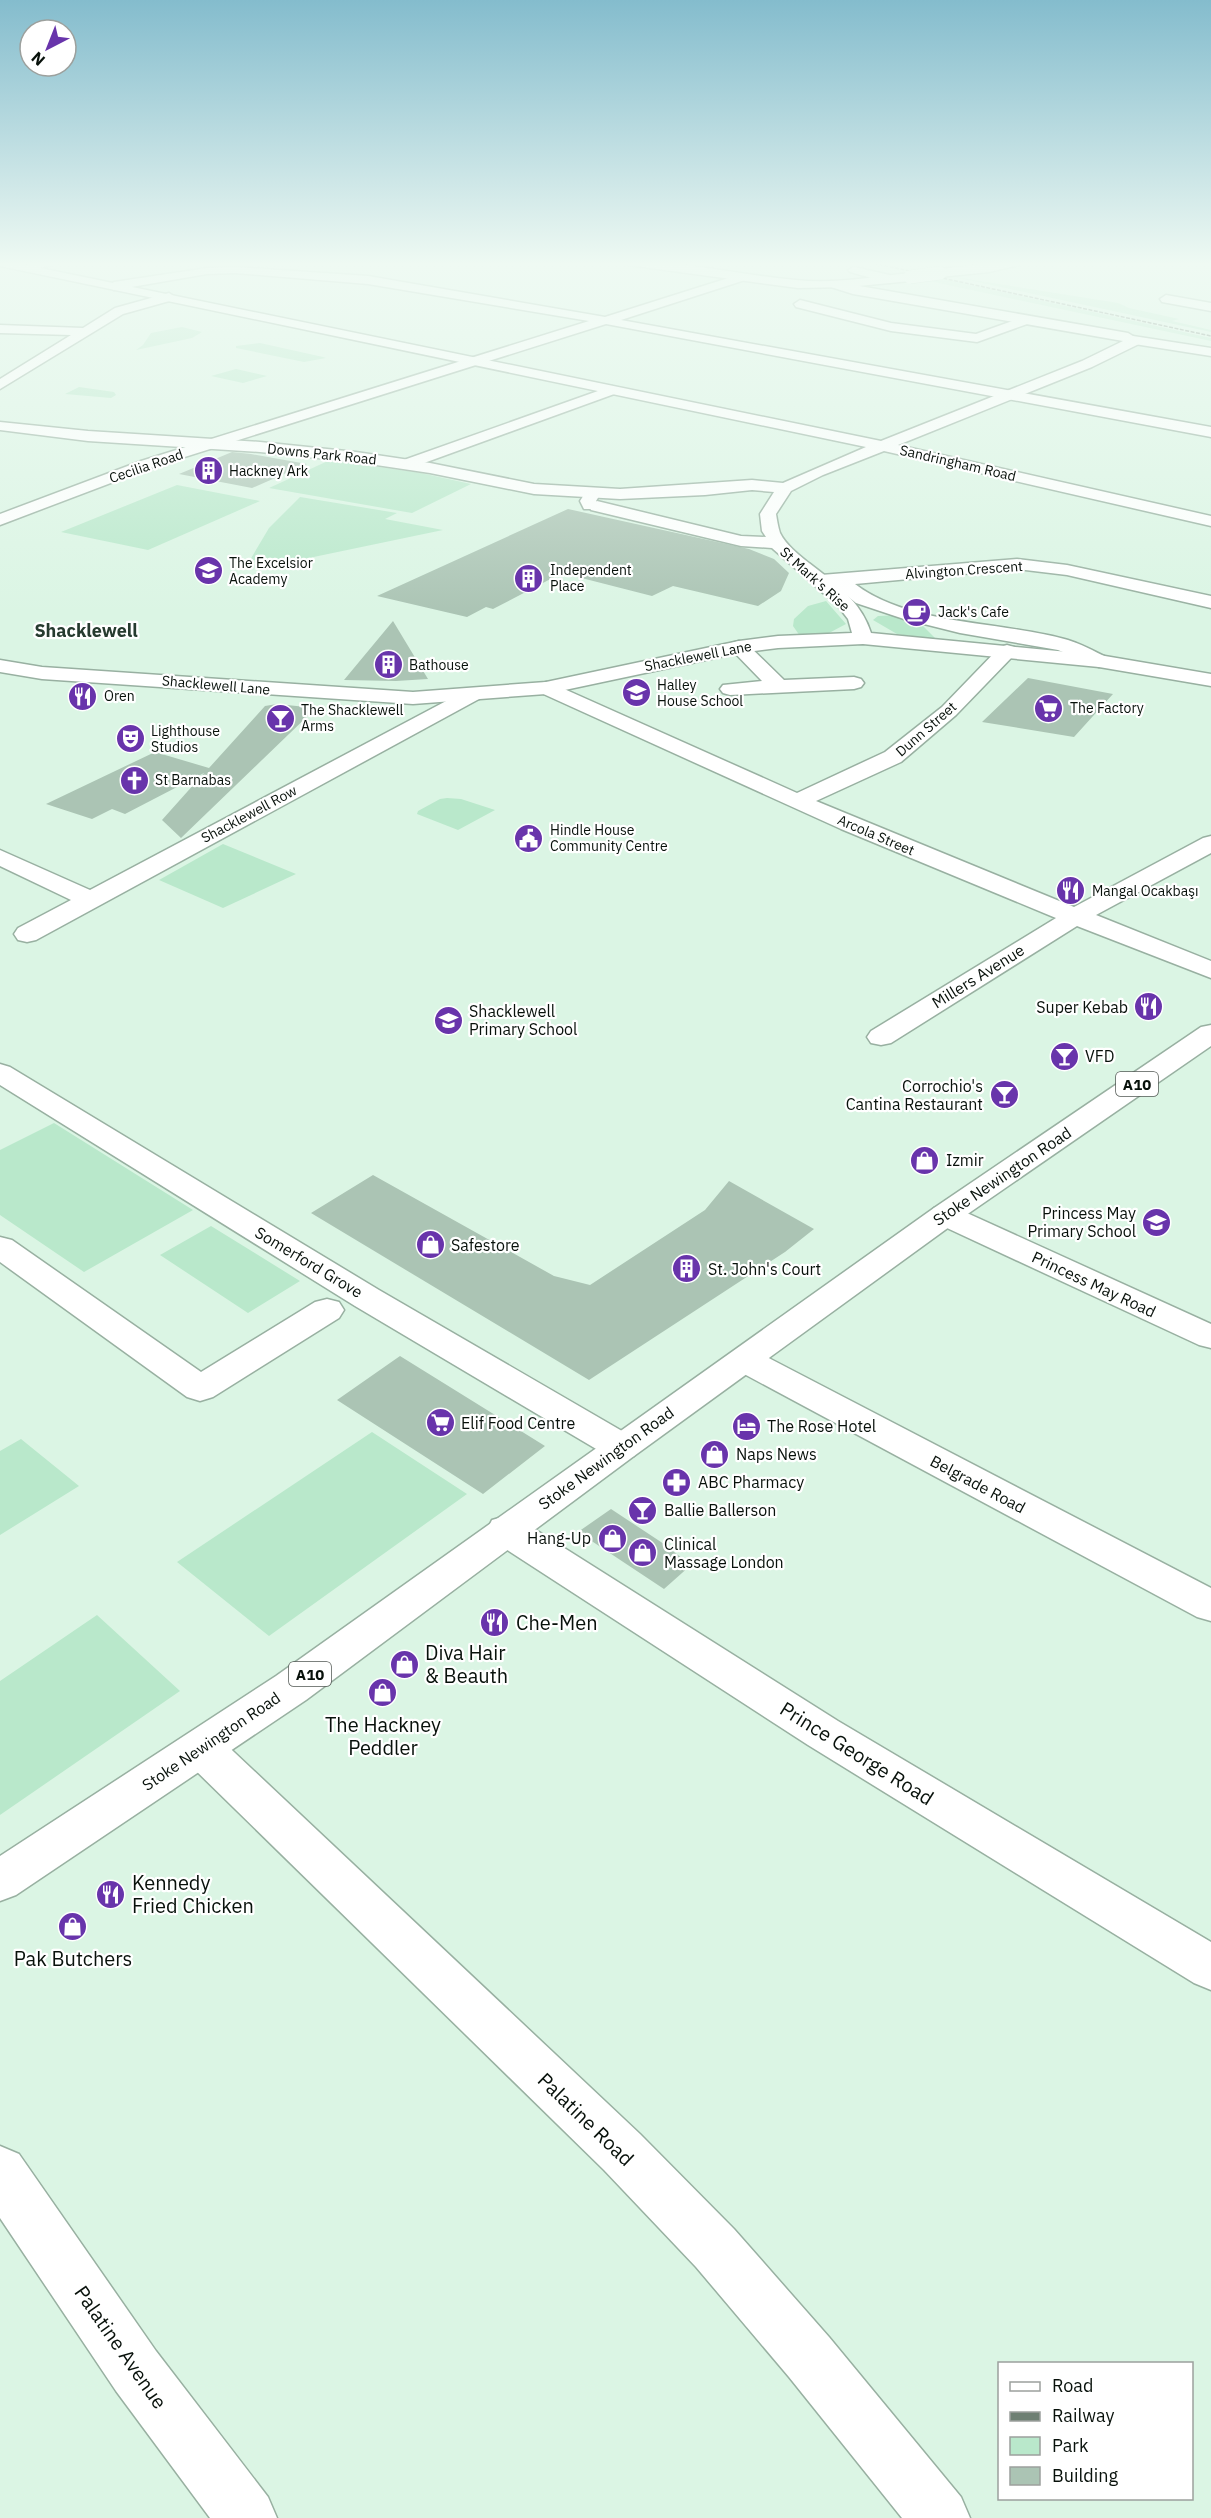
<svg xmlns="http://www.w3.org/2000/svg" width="1211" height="2518" viewBox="0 0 1211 2518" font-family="'IBM Plex Sans',sans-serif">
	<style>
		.green { fill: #b9e8cb }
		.building { fill: #abc4b4 }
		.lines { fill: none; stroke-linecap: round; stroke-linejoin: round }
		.street-casing { stroke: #98b0a1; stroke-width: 3 }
		.secondary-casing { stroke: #98b0a1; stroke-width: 3 }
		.primary-casing { stroke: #98b0a1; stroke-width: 3 }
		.highway-casing { stroke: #98b0a1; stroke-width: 3 }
		.street { fill: #fff; fill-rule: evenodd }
		.secondary { fill: #fff; fill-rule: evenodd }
		.primary { fill: #fff; fill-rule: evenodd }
		.highway { fill: #fff; fill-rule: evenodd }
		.rail { stroke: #6e7f73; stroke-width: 1.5; stroke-dasharray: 4 1.5; stroke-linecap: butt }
		.primary-bridge-casing { stroke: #98b0a1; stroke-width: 14; stroke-linecap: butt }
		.primary-bridge { stroke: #fff; stroke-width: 13 }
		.labels { text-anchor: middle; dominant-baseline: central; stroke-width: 4.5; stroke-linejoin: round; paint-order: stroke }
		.far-street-label { font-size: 14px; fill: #08110b; stroke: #fff }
		.far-poi-label { font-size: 14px; fill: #08110b; stroke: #fff; text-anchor: start }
		.shield { fill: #fff; stroke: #525854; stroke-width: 1.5 }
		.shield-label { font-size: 15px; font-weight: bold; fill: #08110b }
		.street-label { font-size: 16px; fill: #08110b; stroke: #fff }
		.poi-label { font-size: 16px; fill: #08110b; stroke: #fff; text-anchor: start }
		.far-district-label { font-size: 18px; font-weight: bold; fill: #263b2f; stroke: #fff }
		.near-poi-label { font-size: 20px; fill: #08110b; stroke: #fff; text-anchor: start }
		.near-street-label { font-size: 20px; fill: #08110b; stroke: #fff }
	</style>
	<rect width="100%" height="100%" fill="#dbf5e4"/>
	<!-- green -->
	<path class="green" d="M 949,276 L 1118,303 L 1129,308 L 1179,319 L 1172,321 L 1211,330 L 1211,332 Z
		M 934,277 L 1211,338 L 1211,341 L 920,279 Z
		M 182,327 L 202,332 L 192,338 L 136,350 L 143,345 L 151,333 Z
		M 260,343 L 323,357 L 326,358 L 304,362 L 236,348 L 236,346 Z
		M 236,369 L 267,376 L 243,383 L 211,376 Z
		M 79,387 L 114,392 L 116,395 L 111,398 L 65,394 Z
		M 330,460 L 421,473 L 471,484 L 412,513 L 269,488 Z
		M 177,485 L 260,501 L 148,550 L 61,532 Z
		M 300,497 L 397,513 L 385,519 L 443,530 L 304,559 L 283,562 L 250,560 L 269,528 Z
		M 826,601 L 846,624 L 829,633 L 800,636 L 793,626 L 794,619 L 808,606 Z
		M 902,615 L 915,618 L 937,640 L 897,634 L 873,620 L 878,616 Z
		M 447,798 L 461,799 L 495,810 L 458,830 L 417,814 L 418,811 L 440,799 Z
		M 223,844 L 296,874 L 223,908 L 159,880 Z
		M 54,1123 L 193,1210 L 84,1272 L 0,1215 L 0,1150 Z
		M 211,1226 L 300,1281 L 248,1313 L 160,1255 Z
		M 372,1432 L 467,1494 L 269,1636 L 177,1562 Z
		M 21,1439 L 79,1486 L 0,1535 L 0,1451 Z
		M 97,1615 L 180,1691 L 0,1815 L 0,1681 Z"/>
	<!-- building -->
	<path class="building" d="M 232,452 L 251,454 L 307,464 L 252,488 L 179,474 Z
		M 568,509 L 749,549 L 774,559 L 789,573 L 781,591 L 758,606 L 673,586 L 652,596 L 562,573 L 493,609 L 486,607 L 467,617 L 377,596 Z
		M 393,621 L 428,679 L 396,681 L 344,680 Z
		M 1028,678 L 1113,694 L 1074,737 L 982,722 Z
		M 277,704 L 316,708 L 181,838 L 162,820 L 204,773 L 125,814 L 112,809 L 92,819 L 46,804 L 155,752 L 209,768 L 265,706 Z
		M 373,1175 L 554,1276 L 590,1285 L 705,1210 L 729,1181 L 814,1229 L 785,1252 L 589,1380 L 311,1213 Z
		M 400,1356 L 545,1446 L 483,1494 L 337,1400 Z
		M 611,1509 L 661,1542 L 691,1565 L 664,1589 L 578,1532 Z"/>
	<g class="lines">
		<defs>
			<path id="street" d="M 37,262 L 59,262 L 57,264 L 25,271 L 19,268 Z
				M 235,267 L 368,276 L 605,317 L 741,274 L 745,276 L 745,280 L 621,320 L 1211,427 L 1211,437 L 606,324 L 153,467 L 0,525 L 0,514 L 141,461 L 589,321 L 368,284 L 235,273 L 207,274 L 114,290 L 108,286 L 114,282 L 207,268 Z
				M 854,267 L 894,276 L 896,279 L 890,283 L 850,272 L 848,270 Z
				M 169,293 L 175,297 L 173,300 L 123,314 L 0,389 L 0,379 L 71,335 L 0,333 L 0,325 L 83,328 L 115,308 Z
				M 1166,295 L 1211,303 L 1211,311 L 1162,302 L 1160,299 Z
				M 800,300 L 891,323 L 976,334 L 1026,316 L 1032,320 L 1030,323 L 977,342 L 891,331 L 796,307 L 794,304 Z
				M 1133,336 L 1211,348 L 1211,356 L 1128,343 L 1126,340 L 1128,337 Z
				M 612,386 L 619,390 L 617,393 L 413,467 L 407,469 L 399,464 L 401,461 Z
				M 593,488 L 601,493 L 596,501 L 598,505 L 596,509 L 584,509 L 580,501 L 587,490 Z
				M 1017,559 L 1067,565 L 1211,596 L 1211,608 L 1067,575 L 1017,569 L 855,584 C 909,626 1004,621 1068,640 C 1081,644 1094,651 1106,657 L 1109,661 L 1106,665 L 1099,667 L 1058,650 L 960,633 L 904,619 L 856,603 L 834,585 L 815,585 L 812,581 L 815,577 L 821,575 Z
				M 739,641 L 746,643 L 784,680 L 854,677 L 861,679 L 864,683 L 861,687 L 854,689 L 730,695 L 723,693 L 720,689 L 723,685 L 762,681 L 729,647 L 732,643 Z
				M 1007,645 L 1014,647 L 1017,651 L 1014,655 L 956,715 L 901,762 L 816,801 L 1074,907 L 1203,838 L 1211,836 L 1211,853 L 1096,915 L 1211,961 L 1211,978 L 1077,926 L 891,1043 L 881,1045 L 871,1043 L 867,1037 L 871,1031 L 1056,918 L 841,829 L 539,692 L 536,688 L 539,684 L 546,682 L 553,684 L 797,793 L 885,752 L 942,707 L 1000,647 Z
				M 472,689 L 479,691 L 482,695 L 479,699 L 36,940 L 27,942 L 18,940 L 14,934 L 18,928 L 71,900 L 0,866 L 0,850 L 90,890 L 465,691 Z
				M 0,1064 L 10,1067 L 379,1290 L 634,1438 L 640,1447 L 634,1456 L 621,1460 L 608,1456 L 355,1306 L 0,1085 Z
				M 945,1205 L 956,1208 L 1211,1324 L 1211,1348 L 1199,1345 L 934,1222 L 929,1215 L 934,1208 Z
				M 0,1237 L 12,1240 L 201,1372 L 315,1302 L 327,1299 L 339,1302 L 344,1310 L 339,1318 L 213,1397 L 200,1401 L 187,1397 L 0,1262 Z
				M 745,1348 L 757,1352 L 1211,1588 L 1211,1621 L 1197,1617 L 733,1368 L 727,1360 L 733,1352 Z
				M 506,1516 L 520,1520 L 838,1721 L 1211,1942 L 1211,1990 L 1194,1983 L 808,1745 L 492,1540 L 487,1530 L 492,1520 Z
				M 202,1731 L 217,1736 L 640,2134 L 734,2229 L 829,2337 L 961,2497 L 970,2518 L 902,2518 L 789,2377 L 696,2267 L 604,2170 L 187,1762 L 180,1749 L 187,1736 Z
				M 0,2146 L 19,2154 L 156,2351 L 268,2497 L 277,2518 L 210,2518 L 116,2391 L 0,2218 Z"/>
			<path id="secondary" d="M 0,262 L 11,262 L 881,441 L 1082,361 L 1123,341 L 853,294 L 831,287 L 831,281 L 1128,333 L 1141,341 L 1139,344 L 1092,367 L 898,445 L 1211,516 L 1211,526 L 884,451 L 823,475 L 791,491 L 776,514 C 777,520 778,527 780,533 C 786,545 799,555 809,563 C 835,583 861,601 871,633 L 1099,655 L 1211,674 L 1211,686 L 1099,667 L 863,644 L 778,648 L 739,653 L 546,694 L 413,704 L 42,679 L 0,672 L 0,660 L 42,667 L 413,692 L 546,682 L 739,641 L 778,636 L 852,633 L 848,619 L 838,606 L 772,548 L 741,546 L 591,510 L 589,506 L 597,501 L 741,536 L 766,537 L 762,531 L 760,514 L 774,492 L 752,490 L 705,495 L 620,499 L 534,494 L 430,473 L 356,462 L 260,452 L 88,441 L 0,430 L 0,422 L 88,431 L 260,442 L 356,452 L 430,463 L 534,484 L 620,489 L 752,480 L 783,483 L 866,447 L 0,266 Z"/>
			<path id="primary" d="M 622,262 C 680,260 738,275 796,280 C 833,284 873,277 910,273 L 916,277 L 910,281 L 848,287 L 798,288 L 628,265 Z
				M 1005,262 L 1025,262 L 1023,264 L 989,272 L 940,277 L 934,273 L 940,269 Z"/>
			<path id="highway" d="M 1211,1025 L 1211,1046 L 956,1222 L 634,1456 L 306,1700 L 16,1895 L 0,1901 L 0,1856 L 276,1676 L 934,1208 L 1201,1027 Z"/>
		</defs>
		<!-- street casing -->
		<use href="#street" class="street-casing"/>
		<!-- secondary casing -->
		<use href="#secondary" class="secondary-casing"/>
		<!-- primary casing -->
		<use href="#primary" class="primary-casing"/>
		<!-- highway casing -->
		<use href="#highway" class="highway-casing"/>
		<!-- street -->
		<use href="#street" class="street"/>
		<!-- secondary -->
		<use href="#secondary" class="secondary"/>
		<!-- primary -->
		<use href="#primary" class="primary"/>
		<!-- highway -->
		<use href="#highway" class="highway"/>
		<!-- rail -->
		<path class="rail" d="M 868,262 L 1211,336"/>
		<defs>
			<path id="primary-bridge" d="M 910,277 L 940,273"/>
		</defs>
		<!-- primary-bridge casing -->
		<use href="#primary-bridge" class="primary-bridge-casing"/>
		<!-- primary-bridge -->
		<use href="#primary-bridge" class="primary-bridge"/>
	</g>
	<!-- sky -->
	<linearGradient id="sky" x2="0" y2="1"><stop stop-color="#84bccd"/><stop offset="0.43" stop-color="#effaf3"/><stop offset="1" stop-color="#effaf3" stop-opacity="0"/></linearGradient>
	<rect width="1211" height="614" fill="url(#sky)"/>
	<!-- icons -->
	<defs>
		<symbol id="building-disc" viewBox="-11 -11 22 22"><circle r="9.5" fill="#6834ab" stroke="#fff"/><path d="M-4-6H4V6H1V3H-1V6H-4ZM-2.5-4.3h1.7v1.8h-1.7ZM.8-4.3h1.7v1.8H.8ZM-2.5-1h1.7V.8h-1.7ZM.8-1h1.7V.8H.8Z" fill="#fff"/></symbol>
		<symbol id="school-disc" viewBox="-11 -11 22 22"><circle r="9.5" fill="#6834ab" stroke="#fff"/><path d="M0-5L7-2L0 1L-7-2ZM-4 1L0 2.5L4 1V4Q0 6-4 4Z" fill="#fff"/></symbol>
		<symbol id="cafe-disc" viewBox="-11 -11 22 22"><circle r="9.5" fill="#6834ab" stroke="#fff"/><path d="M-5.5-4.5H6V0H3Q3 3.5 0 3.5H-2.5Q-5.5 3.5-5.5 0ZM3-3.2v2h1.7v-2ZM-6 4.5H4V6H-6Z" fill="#fff"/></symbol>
		<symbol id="restaurant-disc" viewBox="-11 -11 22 22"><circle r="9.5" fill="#6834ab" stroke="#fff"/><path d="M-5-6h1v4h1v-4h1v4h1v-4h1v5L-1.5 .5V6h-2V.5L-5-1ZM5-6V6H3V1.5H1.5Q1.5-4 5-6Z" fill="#fff"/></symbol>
		<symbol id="supermarket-disc" viewBox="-11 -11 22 22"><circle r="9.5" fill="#6834ab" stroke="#fff"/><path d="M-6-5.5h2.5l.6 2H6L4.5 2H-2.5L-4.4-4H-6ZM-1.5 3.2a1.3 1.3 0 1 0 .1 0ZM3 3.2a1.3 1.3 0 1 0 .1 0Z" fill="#fff"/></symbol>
		<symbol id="bar-disc" viewBox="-11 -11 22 22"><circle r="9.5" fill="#6834ab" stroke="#fff"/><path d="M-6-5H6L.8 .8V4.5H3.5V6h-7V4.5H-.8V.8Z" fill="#fff"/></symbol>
		<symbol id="theatre-disc" viewBox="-11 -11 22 22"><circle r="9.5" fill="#6834ab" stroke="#fff"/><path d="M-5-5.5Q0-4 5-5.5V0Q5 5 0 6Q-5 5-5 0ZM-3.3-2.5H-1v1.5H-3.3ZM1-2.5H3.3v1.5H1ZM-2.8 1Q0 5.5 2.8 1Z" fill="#fff"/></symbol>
		<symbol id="church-disc" viewBox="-11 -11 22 22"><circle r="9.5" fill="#6834ab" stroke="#fff"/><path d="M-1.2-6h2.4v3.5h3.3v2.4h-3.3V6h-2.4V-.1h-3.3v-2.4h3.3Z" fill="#fff"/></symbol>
		<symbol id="civic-disc" viewBox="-11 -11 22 22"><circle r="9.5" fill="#6834ab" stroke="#fff"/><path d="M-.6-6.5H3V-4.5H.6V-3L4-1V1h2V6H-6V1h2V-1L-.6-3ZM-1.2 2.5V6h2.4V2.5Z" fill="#fff"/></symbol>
		<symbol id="shop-disc" viewBox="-11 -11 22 22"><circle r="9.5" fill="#6834ab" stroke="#fff"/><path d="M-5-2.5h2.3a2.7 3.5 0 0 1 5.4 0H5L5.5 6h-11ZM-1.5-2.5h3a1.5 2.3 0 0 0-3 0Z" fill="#fff"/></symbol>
		<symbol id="hotel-disc" viewBox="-11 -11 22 22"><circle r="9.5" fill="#6834ab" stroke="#fff"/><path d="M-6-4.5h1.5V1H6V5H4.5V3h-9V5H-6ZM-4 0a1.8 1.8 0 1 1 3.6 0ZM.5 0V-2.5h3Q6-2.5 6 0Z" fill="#fff"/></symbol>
		<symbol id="pharmacy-disc" viewBox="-11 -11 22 22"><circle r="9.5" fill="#6834ab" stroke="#fff"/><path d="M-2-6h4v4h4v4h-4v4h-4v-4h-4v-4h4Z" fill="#fff"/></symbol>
	</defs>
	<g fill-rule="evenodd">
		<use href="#building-disc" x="192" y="454" width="33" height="33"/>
		<use href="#school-disc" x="192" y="554" width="33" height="33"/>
		<use href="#building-disc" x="512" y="562" width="33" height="33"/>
		<use href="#cafe-disc" x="900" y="596" width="33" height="33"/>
		<use href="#building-disc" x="372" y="648" width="33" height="33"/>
		<use href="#school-disc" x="620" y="676" width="33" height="33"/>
		<use href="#restaurant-disc" x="66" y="680" width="33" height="33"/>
		<use href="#supermarket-disc" x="1032" y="692" width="33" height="33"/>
		<use href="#bar-disc" x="264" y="702" width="33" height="33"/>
		<use href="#theatre-disc" x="114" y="722" width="33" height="33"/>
		<use href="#church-disc" x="118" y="764" width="33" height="33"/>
		<use href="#civic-disc" x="512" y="822" width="33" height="33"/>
		<use href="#restaurant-disc" x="1054" y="874" width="33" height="33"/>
		<use href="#restaurant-disc" x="1132" y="990" width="33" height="33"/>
		<use href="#school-disc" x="432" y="1004" width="33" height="33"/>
		<use href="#bar-disc" x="1048" y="1040" width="33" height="33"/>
		<use href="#bar-disc" x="988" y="1078" width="33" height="33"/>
		<use href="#shop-disc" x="908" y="1144" width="33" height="33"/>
		<use href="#school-disc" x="1140" y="1206" width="33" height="33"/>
		<use href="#shop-disc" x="414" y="1228" width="33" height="33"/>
		<use href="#building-disc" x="670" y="1252" width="33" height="33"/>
		<use href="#supermarket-disc" x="424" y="1406" width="33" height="33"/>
		<use href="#hotel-disc" x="730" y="1410" width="33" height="33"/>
		<use href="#shop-disc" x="698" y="1438" width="33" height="33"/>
		<use href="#pharmacy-disc" x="660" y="1466" width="33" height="33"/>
		<use href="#bar-disc" x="626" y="1494" width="33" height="33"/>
		<use href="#shop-disc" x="596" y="1522" width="33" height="33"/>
		<use href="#shop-disc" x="626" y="1536" width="33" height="33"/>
		<use href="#restaurant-disc" x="478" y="1606" width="33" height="33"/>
		<use href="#shop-disc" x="388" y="1648" width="33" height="33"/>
		<use href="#shop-disc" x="366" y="1676" width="33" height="33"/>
		<use href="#restaurant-disc" x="94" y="1878" width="33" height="33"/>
		<use href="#shop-disc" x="56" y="1910" width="33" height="33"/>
	</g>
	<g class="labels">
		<!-- far-street labels -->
		<g class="far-street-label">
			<text transform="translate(322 454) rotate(6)">Downs Park Road</text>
			<text transform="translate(958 463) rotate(13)">Sandringham Road</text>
			<text transform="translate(146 466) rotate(-19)">Cecilia Road</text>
			<text transform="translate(964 570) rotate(-4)">Alvington Crescent</text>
			<text transform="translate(815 579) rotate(42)">St Mark's Rise</text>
			<text transform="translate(698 656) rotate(-11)">Shacklewell Lane</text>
			<text transform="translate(216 685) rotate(5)">Shacklewell Lane</text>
			<text transform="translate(926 729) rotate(-41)">Dunn Street</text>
			<text transform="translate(249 814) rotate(-28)">Shacklewell Row</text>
			<text transform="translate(876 835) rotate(23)">Arcola Street</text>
		</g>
		<!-- far-poi labels -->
		<g class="far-poi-label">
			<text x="229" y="471">Hackney Ark</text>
			<text x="229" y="563">The Excelsior<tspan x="229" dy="16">Academy</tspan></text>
			<text x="550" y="570">Independent<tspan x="550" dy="16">Place</tspan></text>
			<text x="938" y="612">Jack's Cafe</text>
			<text x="409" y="665">Bathouse</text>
			<text x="657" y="685">Halley<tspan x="657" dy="16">House School</tspan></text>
			<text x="104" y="696">Oren</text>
			<text x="1070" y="708">The Factory</text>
			<text x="301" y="710">The Shacklewell<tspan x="301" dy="16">Arms</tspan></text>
			<text x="151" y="731">Lighthouse<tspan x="151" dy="16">Studios</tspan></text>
			<text x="155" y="780">St Barnabas</text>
			<text x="550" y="830">Hindle House<tspan x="550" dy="16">Community Centre</tspan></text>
			<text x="1092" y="891">Mangal Ocakbaşı</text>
		</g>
		<!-- shield labels -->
		<g class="shield">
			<rect x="1116" y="1072" width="42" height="24" rx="4.5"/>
			<rect x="289" y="1662" width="42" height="24" rx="4.5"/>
		</g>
		<g class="shield-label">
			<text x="1137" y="1084">A10</text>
			<text x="310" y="1674">A10</text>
		</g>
		<!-- street labels -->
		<g class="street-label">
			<text transform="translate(978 976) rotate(-32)">Millers Avenue</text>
			<text transform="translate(1002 1176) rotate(-34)">Stoke Newington Road</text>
			<text transform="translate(309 1262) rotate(31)">Somerford Grove</text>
			<text transform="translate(1094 1284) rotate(25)">Princess May Road</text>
			<text transform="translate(606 1458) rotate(-36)">Stoke Newington Road</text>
			<text transform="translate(978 1484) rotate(28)">Belgrade Road</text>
			<text transform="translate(211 1741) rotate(-34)">Stoke Newington Road</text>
		</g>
		<!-- poi labels -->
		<g class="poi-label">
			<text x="1128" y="1007" text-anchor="end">Super Kebab</text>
			<text x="469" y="1011">Shacklewell<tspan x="469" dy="18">Primary School</tspan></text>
			<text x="1085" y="1056">VFD</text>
			<text x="983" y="1086" text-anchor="end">Corrochio's<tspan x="983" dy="18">Cantina Restaurant</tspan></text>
			<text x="946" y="1160">Izmir</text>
			<text x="1136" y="1213" text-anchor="end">Princess May<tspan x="1136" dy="18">Primary School</tspan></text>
			<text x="451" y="1245">Safestore</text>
			<text x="708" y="1269">St. John's Court</text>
			<text x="461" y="1423">Elif Food Centre</text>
			<text x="767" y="1426">The Rose Hotel</text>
			<text x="736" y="1454">Naps News</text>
			<text x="698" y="1482">ABC Pharmacy</text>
			<text x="664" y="1510">Ballie Ballerson</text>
			<text x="591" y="1538" text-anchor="end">Hang-Up</text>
			<text x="664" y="1544">Clinical<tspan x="664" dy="18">Massage London</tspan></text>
		</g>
		<!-- far-district labels -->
		<g class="far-district-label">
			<text x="86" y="630">Shacklewell</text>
		</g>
		<!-- near-poi labels -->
		<g class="near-poi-label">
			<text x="516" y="1622">Che-Men</text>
			<text x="425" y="1652">Diva Hair<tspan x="425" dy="23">&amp; Beauth</tspan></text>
			<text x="383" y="1724" text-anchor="middle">The Hackney<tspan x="383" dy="23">Peddler</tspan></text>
			<text x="132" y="1882">Kennedy<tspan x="132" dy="23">Fried Chicken</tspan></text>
			<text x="73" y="1958" text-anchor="middle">Pak Butchers</text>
		</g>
		<!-- near-street labels -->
		<g class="near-street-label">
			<text transform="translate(857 1753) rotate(32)">Prince George Road</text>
			<text transform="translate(586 2119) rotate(44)">Palatine Road</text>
			<text transform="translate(121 2347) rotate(55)">Palatine Avenue</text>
		</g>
	</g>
	<!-- legend -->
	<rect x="998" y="2362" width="195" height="138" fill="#ffffff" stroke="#9ca09d" stroke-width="1.5"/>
	<rect x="1010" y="2382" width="30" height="9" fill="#ffffff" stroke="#9ca09d" stroke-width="1.5"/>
	<text x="1052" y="2392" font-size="18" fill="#08110b">Road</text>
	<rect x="1010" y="2412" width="30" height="9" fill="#6e7f73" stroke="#9ca09d" stroke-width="1.5"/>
	<text x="1052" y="2422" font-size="18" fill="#08110b">Railway</text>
	<rect x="1010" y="2437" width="30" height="18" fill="#b9e8cb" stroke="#9ca09d" stroke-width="1.5"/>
	<text x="1052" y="2452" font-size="18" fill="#08110b">Park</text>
	<rect x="1010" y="2467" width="30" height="18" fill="#abc4b4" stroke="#9ca09d" stroke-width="1.5"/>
	<text x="1052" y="2482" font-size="18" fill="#08110b">Building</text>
	<!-- north arrow -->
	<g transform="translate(48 48) rotate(222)"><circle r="28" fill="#ffffff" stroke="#9ca09d" stroke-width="1.5"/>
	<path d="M0-4.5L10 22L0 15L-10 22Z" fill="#6834ab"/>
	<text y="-9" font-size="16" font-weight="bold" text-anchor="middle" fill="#08110b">N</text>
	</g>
</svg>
